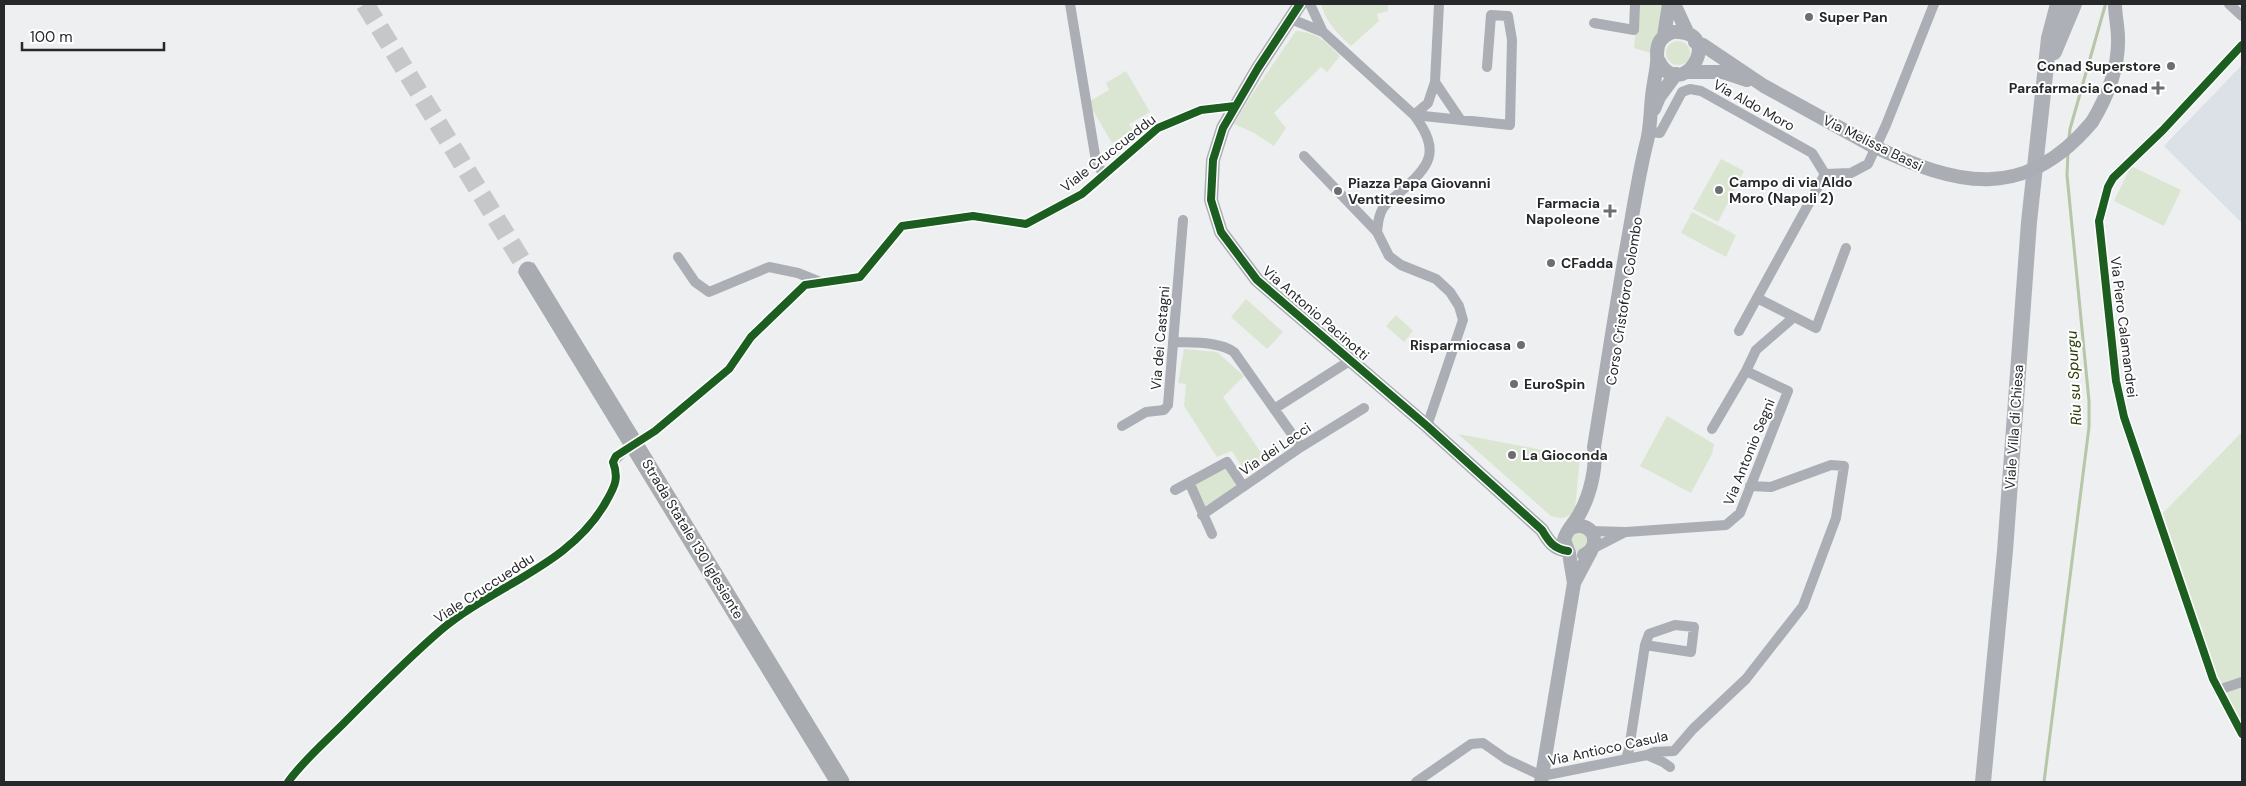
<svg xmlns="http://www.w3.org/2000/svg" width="2246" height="786" viewBox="0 0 2246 786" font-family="'DM Sans',sans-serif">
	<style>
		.built { fill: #dce0e7 }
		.green { fill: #dbe6d2 }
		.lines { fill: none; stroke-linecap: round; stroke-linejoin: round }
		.stream { stroke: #b6c6a6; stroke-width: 3 }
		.highway-tunnel { stroke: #c5c7c9; stroke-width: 19; stroke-dasharray: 19 9; stroke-linecap: butt }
		.street { stroke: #abaeb5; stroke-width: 10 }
		.secondary { stroke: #aaaeb4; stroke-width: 14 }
		.primary { stroke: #adb1b7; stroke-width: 16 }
		.highway { stroke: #a8acb1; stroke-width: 19 }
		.secondary-bridge { stroke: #aaaeb4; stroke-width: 14 }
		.cycleway-casing { stroke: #fff; stroke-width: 11 }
		.cycleway { stroke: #1b5e20; stroke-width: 8 }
		.poi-dot { fill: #6c6e70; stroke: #fff; stroke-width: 2 }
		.labels { text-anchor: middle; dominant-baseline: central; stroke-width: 4; stroke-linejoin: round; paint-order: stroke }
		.poi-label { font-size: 14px; font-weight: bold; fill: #27282a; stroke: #fff; text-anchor: start }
		.street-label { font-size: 14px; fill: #27282a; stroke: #fff }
		.water-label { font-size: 15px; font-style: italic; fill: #2a3d09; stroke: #fff }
	</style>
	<rect width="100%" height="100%" fill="#edeff1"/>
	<!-- built -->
	<path class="built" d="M 2242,65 L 2242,223 L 2164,146 Z"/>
	<!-- green -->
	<path class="green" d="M 1321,4 L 1388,4 L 1388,11 L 1377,14 L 1379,21 L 1351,46 C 1337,33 1326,22 1321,4 Z
		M 1638,4 L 1667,4 L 1654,54 L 1634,48 Z
		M 1296,31 C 1319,33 1325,41 1340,56 L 1327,72 L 1321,67 L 1274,113 L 1286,128 L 1274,146 L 1254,133 L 1234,124 L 1251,96 Z
		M1666 53a12 12 0 1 1 24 0a12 12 0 1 1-24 0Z
		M 1126,71 L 1150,112 L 1129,124 L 1133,131 L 1112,143 L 1088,102 L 1109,90 L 1106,83 Z
		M 1721,159 L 1744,171 L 1718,222 L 1693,209 Z
		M 2131,166 L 2181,190 L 2164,226 L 2114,201 Z
		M 1692,212 L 1736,235 L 1726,257 L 1681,233 Z
		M 1246,299 L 1283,332 L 1267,349 L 1231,317 Z
		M 1396,315 L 1413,331 L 1404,342 L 1386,326 Z
		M 1184,349 L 1217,352 L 1244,376 L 1223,397 L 1266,460 L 1247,475 L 1232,451 L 1217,457 L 1184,406 L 1186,384 L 1178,383 Z
		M 1667,416 L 1714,444 L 1712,454 L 1691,493 L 1640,466 Z
		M 2242,432 L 2242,679 L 2224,684 L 2219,683 L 2213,667 L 2163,513 Z
		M 1458,434 L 1580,457 L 1575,509 C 1569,518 1562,520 1551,516 Z
		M 1227,466 L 1239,486 L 1206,508 L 1194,485 Z
		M 1578,529 L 1591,538 L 1580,553 L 1574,552 L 1568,537 Z
		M 2242,685 L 2242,724 L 2225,693 Z"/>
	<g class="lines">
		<!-- stream -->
		<path class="stream" d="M 2069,138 L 2070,129 L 2105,6
			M 2044,782 L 2089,427 L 2089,401 L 2067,175 L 2068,152"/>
		<!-- highway-tunnel -->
		<path class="highway-tunnel" d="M 365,4 L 528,271"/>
		<!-- street -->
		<path class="street" d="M 1070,4 L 1096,161 L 1104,176
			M 1310,4 L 1323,32
			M 2229,4 L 2242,16
			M 1291,19 L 1323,32 L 1414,115 C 1442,152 1430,166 1399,193 C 1394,198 1385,203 1382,210 C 1378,217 1378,224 1377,232
			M 1594,23 L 1634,30 L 1635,4
			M 2242,45 L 2163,130 L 2113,178 L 2108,187 L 2099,221 L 2116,381 L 2124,417 L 2213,679 L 2242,734
			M 1435,82 L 1460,119
			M 1414,115 L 1510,125 L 1512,40 L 1508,16 L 1491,15 L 1487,67
			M 1414,115 L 1428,103 L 1435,82 L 1439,4
			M 1650,132 L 1660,133 L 1682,92 L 1690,89 L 1701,91 L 1812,153 L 1825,174 L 1757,298 L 1816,328 L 1846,248
			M 1304,156 L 1377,232 L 1389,256 L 1401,265 L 1436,279 L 1450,292 L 1459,306 L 1463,320 L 1427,426
			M 1825,174 L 1851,173 L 1868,164 L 1886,125 L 1934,4
			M 678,257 L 695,282 L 709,292 L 769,267 L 798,273 L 820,282
			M 1739,331 L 1757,298
			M 1173,342 C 1193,343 1218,341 1234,352 L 1301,447
			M 1274,409 L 1351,360
			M 1122,426 L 1146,412 L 1164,410 L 1168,405 L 1183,220
			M 1712,429 L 1746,371
			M 638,441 L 655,431 L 729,369 L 751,337 L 805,285 L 860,277 L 902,226 L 973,216 L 1026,224 L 1082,194 L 1158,128 L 1201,110 L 1235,106
			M 1190,484 L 1212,534
			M 1175,490 L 1227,462 L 1243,486
			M 1202,515 L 1301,447 L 1364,408
			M 1591,531 L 1626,532 L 1726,525 L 1740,513 L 1788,391 L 1746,371 L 1756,350 L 1794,317
			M 1592,549 L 1625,532
			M 2218,690 L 2242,682
			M 1647,755 L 1663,762 L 1670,767
			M 1626,759 L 1629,749 L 1645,645 L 1649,634 L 1675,625 L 1694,627 L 1691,652 L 1645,645
			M 288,782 C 303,761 324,743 343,724 C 375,692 406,660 441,630 C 494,585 572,565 607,500 C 615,486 619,478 613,462 L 627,448
			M 1416,782 L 1471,744 L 1483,743 L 1506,759 L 1542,776 L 1647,755 L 1654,752 L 1674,751 L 1693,729 L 1746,679 L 1803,606 L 1836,518 L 1844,466 L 1831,465 L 1771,487 L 1750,486"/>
		<!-- secondary -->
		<path class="secondary" d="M 1300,4 L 1258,68 L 1223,128 L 1213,160 L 1211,200 L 1221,232 L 1257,280 L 1427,426 L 1542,530 C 1549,542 1554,549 1568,551
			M 1674,4 L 1688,34
			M 1664,36 L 1669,4
			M 1695,42 L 1703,45 L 1764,86 L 1871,145
			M 1686,72 L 1723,72 L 1747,80
			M 1654,109 L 1659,97 L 1676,74
			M 2092,122 C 2107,97 2119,69 2118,38 C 2118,27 2115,15 2115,4
			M 1571,528 C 1580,524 1588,526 1593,534 C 1596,543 1593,551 1584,555
			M 1574,583 L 1569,553 L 1564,540 C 1566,530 1575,523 1580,513 C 1590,495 1597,467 1594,447 C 1605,380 1615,312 1627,245 C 1633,212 1638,178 1646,145 C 1651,129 1650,113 1652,97 C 1653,85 1656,74 1657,63 C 1658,55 1655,49 1660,41 C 1664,35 1672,31 1679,32 C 1724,35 1681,105 1658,60
			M 1541,782 L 1574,583 L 1591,551"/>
		<!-- primary -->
		<path class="primary" d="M 2054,52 L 2074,4
			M 1983,782 L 2005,551 L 2029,222 L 2049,38 L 2058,4"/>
		<!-- highway -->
		<path class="highway" d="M 528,271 L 840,782"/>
		<!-- secondary-bridge -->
		<path class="secondary-bridge" d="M 1871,145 C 1957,186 2024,203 2092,122"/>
		<defs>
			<path id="cycleway" d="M 1300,4 L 1258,68 L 1223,128 L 1213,160 L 1211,200 L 1221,232 L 1257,280 L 1427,426 L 1542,530 C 1549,542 1554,549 1568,551
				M 2242,45 L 2163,130 L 2113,178 L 2108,187 L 2099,221 L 2116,381 L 2124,417 L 2213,679 L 2242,734
				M 288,782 C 303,761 324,743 343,724 C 375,692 406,660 441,630 C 494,585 572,565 607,500 C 615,486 619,478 613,462 L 616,456 L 655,431 L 729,369 L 751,337 L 805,285 L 860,277 L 902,226 L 973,216 L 1026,224 L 1082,194 L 1158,128 L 1201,110 L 1235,106"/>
		</defs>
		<!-- cycleway casing -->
		<use href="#cycleway" class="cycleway-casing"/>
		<!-- cycleway -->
		<use href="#cycleway" class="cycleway"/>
	</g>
	<!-- markers -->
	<g class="poi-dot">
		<circle cx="1809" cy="17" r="5"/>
		<circle cx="2171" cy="66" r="5"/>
		<path d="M2155.5 80.5h5v5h5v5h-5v5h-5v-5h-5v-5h5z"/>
		<circle cx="1719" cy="190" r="5"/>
		<circle cx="1338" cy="191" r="5"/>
		<path d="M1607.5 203.5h5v5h5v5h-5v5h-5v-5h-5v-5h5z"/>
		<circle cx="1551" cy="263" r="5"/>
		<circle cx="1521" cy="345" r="5"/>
		<circle cx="1514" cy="384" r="5"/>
		<circle cx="1512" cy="455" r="5"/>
	</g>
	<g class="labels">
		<!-- poi labels -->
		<g class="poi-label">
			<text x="1819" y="17">Super Pan</text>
			<text x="2161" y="66" text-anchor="end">Conad Superstore</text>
			<text x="2148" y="88" text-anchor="end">Parafarmacia Conad</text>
			<text x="1729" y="182">Campo di via Aldo<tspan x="1729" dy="16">Moro (Napoli 2)</tspan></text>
			<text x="1348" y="183">Piazza Papa Giovanni<tspan x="1348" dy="16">Ventitreesimo</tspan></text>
			<text x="1600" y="203" text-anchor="end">Farmacia<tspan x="1600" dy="16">Napoleone</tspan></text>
			<text x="1561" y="263">CFadda</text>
			<text x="1511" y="345" text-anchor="end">Risparmiocasa</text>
			<text x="1524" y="384">EuroSpin</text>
			<text x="1522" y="455">La Gioconda</text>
		</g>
		<!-- street labels -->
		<g class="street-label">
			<text transform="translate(1754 105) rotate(29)">Via Aldo Moro</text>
			<text transform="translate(1873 143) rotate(26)">Via Melissa Bassi</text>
			<text transform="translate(1108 153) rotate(-38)">Viale Cruccueddu</text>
			<text transform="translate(1624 301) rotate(-81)">Corso Cristoforo Colombo</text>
			<text transform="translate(1316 313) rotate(41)">Via Antonio Pacinotti</text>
			<text transform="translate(2124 327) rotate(83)">Via Piero Calamandrei</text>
			<text transform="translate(1160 338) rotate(-85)">Via dei Castagni</text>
			<text transform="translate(2014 427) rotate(-86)">Viale Villa di Chiesa</text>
			<text transform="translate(1275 449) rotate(-34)">Via dei Lecci</text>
			<text transform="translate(1749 452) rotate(-68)">Via Antonio Segni</text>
			<text transform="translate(693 539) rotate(59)">Strada Statale 130 Iglesiente</text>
			<text transform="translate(484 588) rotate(-33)">Viale Cruccueddu</text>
			<text transform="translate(1608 748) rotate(-12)">Via Antioco Casula</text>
		</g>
		<!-- water labels -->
		<g class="water-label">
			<text transform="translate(2074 378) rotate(-93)">Riu su Spurgu</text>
		</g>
	</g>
	<!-- border -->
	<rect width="2246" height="786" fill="none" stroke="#27282a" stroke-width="10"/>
	<!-- scale -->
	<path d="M22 42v8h142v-8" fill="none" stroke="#27282a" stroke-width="2.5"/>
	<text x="30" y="42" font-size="15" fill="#27282a" stroke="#ffffff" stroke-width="4" paint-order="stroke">100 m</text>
</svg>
